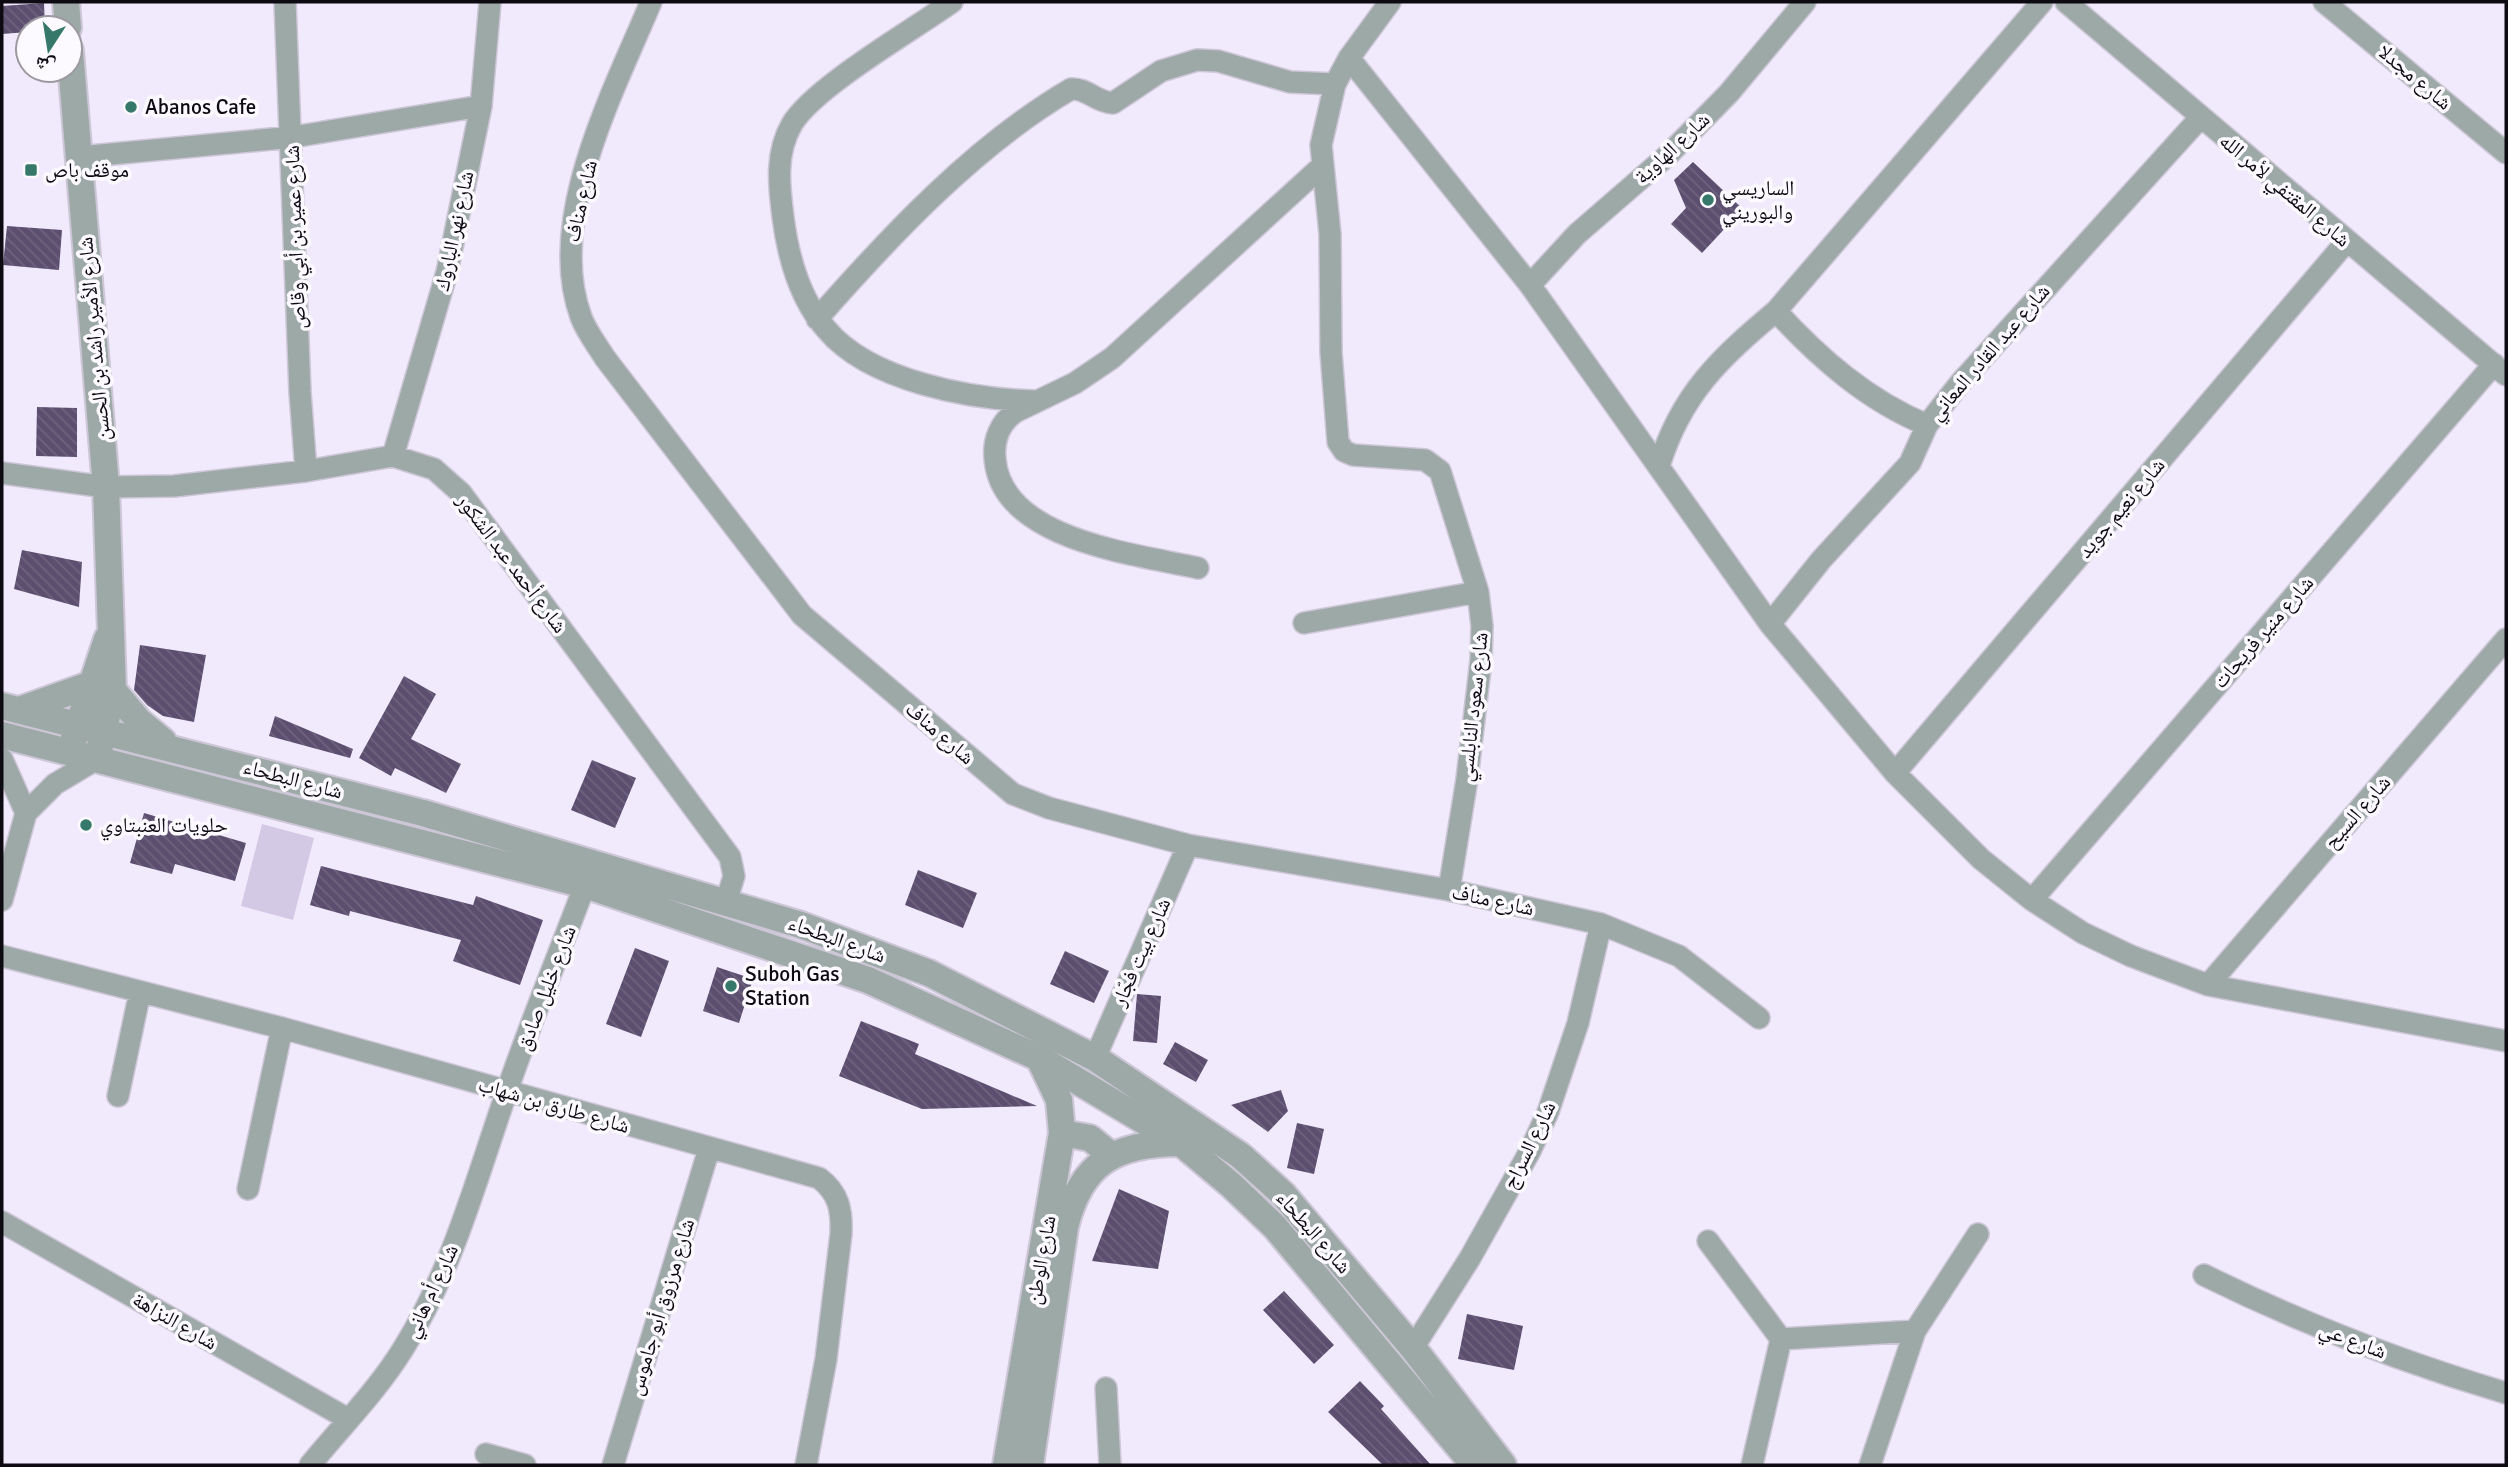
<svg xmlns="http://www.w3.org/2000/svg" width="2508" height="1467" viewBox="0 0 2508 1467" font-family="Signika,'Noto Naskh Arabic',sans-serif">
	<style>
		.grass { fill: #d4c9e4 }
		.building { fill: url(#building-back-hatch) }
		.lines { fill: none; stroke-linecap: round; stroke-linejoin: round }
		.minor-casing { stroke: #cdc6d7; stroke-width: 24 }
		.tertiary-casing { stroke: #cdc6d7; stroke-width: 30 }
		.minor { stroke: #9da9a6; stroke-width: 21 }
		.tertiary { stroke: #9da9a6; stroke-width: 26 }
		.poi-dot { fill: #36796a; stroke: #fcfaff; stroke-width: 2.5 }
		.labels { text-anchor: middle; dominant-baseline: central; stroke-width: 7; stroke-linejoin: round; paint-order: stroke }
		.street-label { font-size: 21px; fill: #0d0a11; stroke: #fcfaff }
		.poi-label { font-size: 21px; fill: #0d0a11; stroke: #fcfaff; text-anchor: start }
	</style>
	<defs>
		<pattern id="building-back-hatch" width="6" height="6" patternUnits="userSpaceOnUse" patternTransform="scale(1.75)"><rect width="6" height="6" fill="#5c4e6f"/><path d="M-1 5l2 2M0 0l6 6M5-1l2 2" fill="none" stroke="#6e637e"/></pattern>
	</defs>
	<rect width="100%" height="100%" fill="#f1eafd"/>
	<!-- grass -->
	<path class="grass" d="M 262,824 L 314,838 L 293,920 L 241,906 Z"/>
	<!-- building -->
	<path class="building" d="M 44,3 L 45,28 L 28,28 L 28,32 L 2,34 L 2,6 Z
		M 1693,162 L 1743,209 L 1702,253 L 1671,224 L 1686,208 L 1674,180 Z
		M 7,226 L 62,230 L 59,270 L 3,265 Z
		M 37,407 L 77,408 L 77,457 L 36,456 Z
		M 22,550 L 82,562 L 79,607 L 14,589 Z
		M 140,645 L 206,655 L 194,722 L 163,716 L 147,705 L 134,690 Z
		M 404,676 L 436,694 L 411,739 L 461,764 L 446,793 L 395,768 L 391,776 L 359,758 Z
		M 275,716 L 353,749 L 350,758 L 269,736 Z
		M 592,760 L 636,778 L 615,828 L 571,810 Z
		M 144,813 L 246,843 L 235,881 L 175,864 L 172,874 L 130,863 Z
		M 321,866 L 473,905 L 476,896 L 543,920 L 520,985 L 453,961 L 461,940 L 350,911 L 349,916 L 310,905 Z
		M 918,870 L 977,893 L 963,928 L 905,905 Z
		M 635,948 L 669,961 L 641,1037 L 606,1024 Z
		M 1065,951 L 1109,971 L 1094,1003 L 1050,984 Z
		M 717,967 L 753,979 L 739,1023 L 703,1011 Z
		M 1137,994 L 1161,996 L 1157,1043 L 1133,1041 Z
		M 861,1021 L 919,1044 L 915,1054 L 1037,1106 L 922,1109 L 839,1076 Z
		M 1175,1042 L 1208,1060 L 1196,1082 L 1163,1064 Z
		M 1281,1090 L 1288,1111 L 1268,1132 L 1231,1105 Z
		M 1297,1123 L 1324,1129 L 1314,1174 L 1287,1168 Z
		M 1119,1189 L 1169,1211 L 1158,1269 L 1092,1261 Z
		M 1284,1291 L 1334,1345 L 1314,1364 L 1263,1310 Z
		M 1467,1314 L 1523,1326 L 1514,1370 L 1458,1359 Z
		M 1360,1381 L 1384,1406 L 1381,1409 L 1431,1465 L 1383,1465 L 1328,1412 Z"/>
	<g class="lines">
		<defs>
			<path id="minor" d="M 285,2 L 300,392 L 306,471
				M 651,2 C 614,91 545,219 581,317 C 586,331 597,345 605,358 L 802,615 L 1013,794 L 1049,808 L 1188,845 L 1449,890 L 1601,924 L 1679,956 L 1759,1018
				M 952,2 C 913,30 814,87 792,124 C 775,153 779,186 783,217 C 788,256 800,300 827,330 C 870,381 970,399 1034,401
				M 1390,2 L 1349,58 L 1335,84 L 1321,145 L 1330,234 L 1331,352 L 1338,442 L 1344,451 L 1353,455 L 1425,460 L 1440,471 L 1478,592 L 1482,626 L 1481,660 L 1467,779 L 1449,890
				M 2066,2 L 2506,375
				M 2324,2 L 2506,153
				M 1349,58 L 1530,285 L 1770,624 L 1895,773 L 1981,859 L 2032,900 L 2083,933 L 2131,956 L 2208,985 L 2506,1041
				M 79,157 L 293,137 L 481,106
				M 1530,285 L 1577,234 L 1668,155 L 1729,93 L 1805,2
				M 1776,311 C 1819,358 1868,401 1927,425
				M 817,319 C 890,236 975,145 1071,89 C 1088,88 1095,102 1113,103 L 1161,71 L 1197,60 L 1218,61 L 1290,82 L 1335,84
				M 393,456 L 447,272 L 481,106 L 490,2
				M 1659,466 C 1681,394 1720,358 1776,311 L 2042,2
				M 2,473 L 106,487 L 174,486 L 306,471 L 393,456 L 434,469 L 461,493 L 730,857 L 734,876 L 726,902
				M 1198,568 C 1137,554 1002,541 995,459 C 993,440 1000,423 1015,412 L 1075,383 L 1112,358 L 1321,167
				M 1304,623 L 1478,592
				M 1770,624 L 1821,560 L 1910,463 L 1927,425 L 1961,382 L 2200,118
				M 2,759 L 26,813
				M 1895,773 L 2346,242
				M 2,900 L 26,813 L 55,784 L 97,759
				M 2032,900 L 2494,364
				M 2,956 L 282,1028 L 819,1178 C 839,1193 842,1210 841,1234 L 826,1359 L 806,1465
				M 2208,985 L 2506,639
				M 1095,1058 L 1188,845
				M 118,1096 L 140,992
				M 248,1189 L 282,1028
				M 2,1222 L 348,1419
				M 1708,1241 L 1781,1339 L 1752,1465
				M 2204,1275 C 2301,1323 2402,1362 2506,1393
				M 1781,1339 L 1915,1331
				M 1413,1348 L 1470,1258 L 1530,1151 L 1548,1112 L 1578,1023 L 1601,924
				M 1106,1388 L 1110,1465
				M 486,1454 L 525,1465
				M 310,1465 C 341,1427 377,1391 403,1349 C 452,1271 476,1180 506,1094 C 530,1023 559,954 585,885
				M 613,1465 L 709,1149
				M 1870,1465 L 1915,1331 L 1978,1234"/>
			<path id="tertiary" d="M 66,2 L 68,28
				M 70,51 L 106,487 L 113,690 L 100,746
				M 113,690 L 139,721 L 163,741
				M 2,706 L 423,813 L 801,925 L 929,973 L 1095,1058 L 1241,1156 L 1283,1194 L 1413,1348 L 1503,1465
				M 22,709 L 89,685
				M 2,735 L 585,885 L 868,980 L 1039,1058 L 1181,1143 L 1231,1185 L 1275,1227 L 1474,1465
				M 74,738 L 107,639
				M 1062,1133 L 1090,1138 L 1112,1156
				M 1006,1465 L 1062,1133 L 1059,1100 L 1039,1058
				M 1030,1465 L 1065,1227 C 1081,1162 1116,1143 1181,1143"/>
		</defs>
		<!-- minor casing -->
		<use href="#minor" class="minor-casing"/>
		<!-- tertiary casing -->
		<use href="#tertiary" class="tertiary-casing"/>
		<!-- minor -->
		<use href="#minor" class="minor"/>
		<!-- tertiary -->
		<use href="#tertiary" class="tertiary"/>
	</g>
	<!-- markers -->
	<g class="poi-dot">
		<circle cx="131" cy="107" r="7"/>
		<rect x="24" y="163" width="14" height="14" rx="3.5"/>
		<circle cx="1708" cy="200" r="7"/>
		<circle cx="86" cy="825" r="7"/>
		<circle cx="731" cy="986" r="7"/>
	</g>
	<g class="labels">
		<!-- street labels -->
		<g class="street-label">
			<text transform="translate(2415 77) rotate(40)">شارع مجدلا</text>
			<text transform="translate(1672 148) rotate(-43)">شارع الهاوية</text>
			<text transform="translate(2285 190) rotate(40)">شارع المقتفي لأمر الله</text>
			<text transform="translate(581 201) rotate(-77)">شارع مناف</text>
			<text transform="translate(454 231) rotate(-78)">شارع نهر الباروك</text>
			<text transform="translate(295 237) rotate(-92)">شارع عمير بن أبي وقاص</text>
			<text transform="translate(94 339) rotate(-95)">شارع الأمير راشد بن الحسن</text>
			<text transform="translate(1989 352) rotate(-49)">شارع عبد القادر المعاني</text>
			<text transform="translate(2121 508) rotate(-50)">شارع نعيم جويد</text>
			<text transform="translate(512 563) rotate(53)">شارع أحمد عبد الشكور</text>
			<text transform="translate(2263 632) rotate(-49)">شارع منير فريحات</text>
			<text transform="translate(1473 707) rotate(-84)">شارع سعود النابلسي</text>
			<text transform="translate(940 733) rotate(41)">شارع مناف</text>
			<text transform="translate(293 779) rotate(15)">شارع البطحاء</text>
			<text transform="translate(2357 812) rotate(-49)">شارع السيح</text>
			<text transform="translate(1493 900) rotate(12)">شارع مناف</text>
			<text transform="translate(837 939) rotate(20)">شارع البطحاء</text>
			<text transform="translate(1141 952) rotate(-66)">شارع بيت فجّار</text>
			<text transform="translate(546 988) rotate(-69)">شارع خليل صادق</text>
			<text transform="translate(554 1105) rotate(16)">شارع طارق بن شهاب</text>
			<text transform="translate(1529 1145) rotate(-64)">شارع السراج</text>
			<text transform="translate(1314 1232) rotate(49)">شارع البطحاء</text>
			<text transform="translate(1041 1260) rotate(-80)">شارع الوطن</text>
			<text transform="translate(431 1291) rotate(-65)">شارع أم هاني</text>
			<text transform="translate(661 1307) rotate(-73)">شارع مرزوق أبو جاموس</text>
			<text transform="translate(175 1321) rotate(30)">شارع النزاهة</text>
			<text transform="translate(2353 1340) rotate(21)">شارع عي</text>
		</g>
		<!-- poi labels -->
		<g class="poi-label">
			<text x="145" y="107">Abanos Cafe</text>
			<text x="45" y="170">موقف باص</text>
			<text x="1722" y="188">الساريسي<tspan x="1722" dy="24">والبوريني</tspan></text>
			<text x="100" y="825">حلويات العنبتاوي</text>
			<text x="745" y="974">Suboh Gas<tspan x="745" dy="24">Station</tspan></text>
		</g>
	</g>
	<!-- border -->
	<rect width="2508" height="1467" fill="none" stroke="#0d0a11" stroke-width="7"/>
	<!-- north arrow -->
	<g transform="translate(49 49) rotate(192)"><circle r="33" fill="#fcfaff" stroke="#9c9aa0" stroke-width="2"/>
	<path d="M0-5L12 26L0 18L-12 26Z" fill="#36796a"/>
	<text y="-10" font-size="19" font-weight="bold" text-anchor="middle" fill="#0d0a11">ش</text>
	</g>
</svg>
